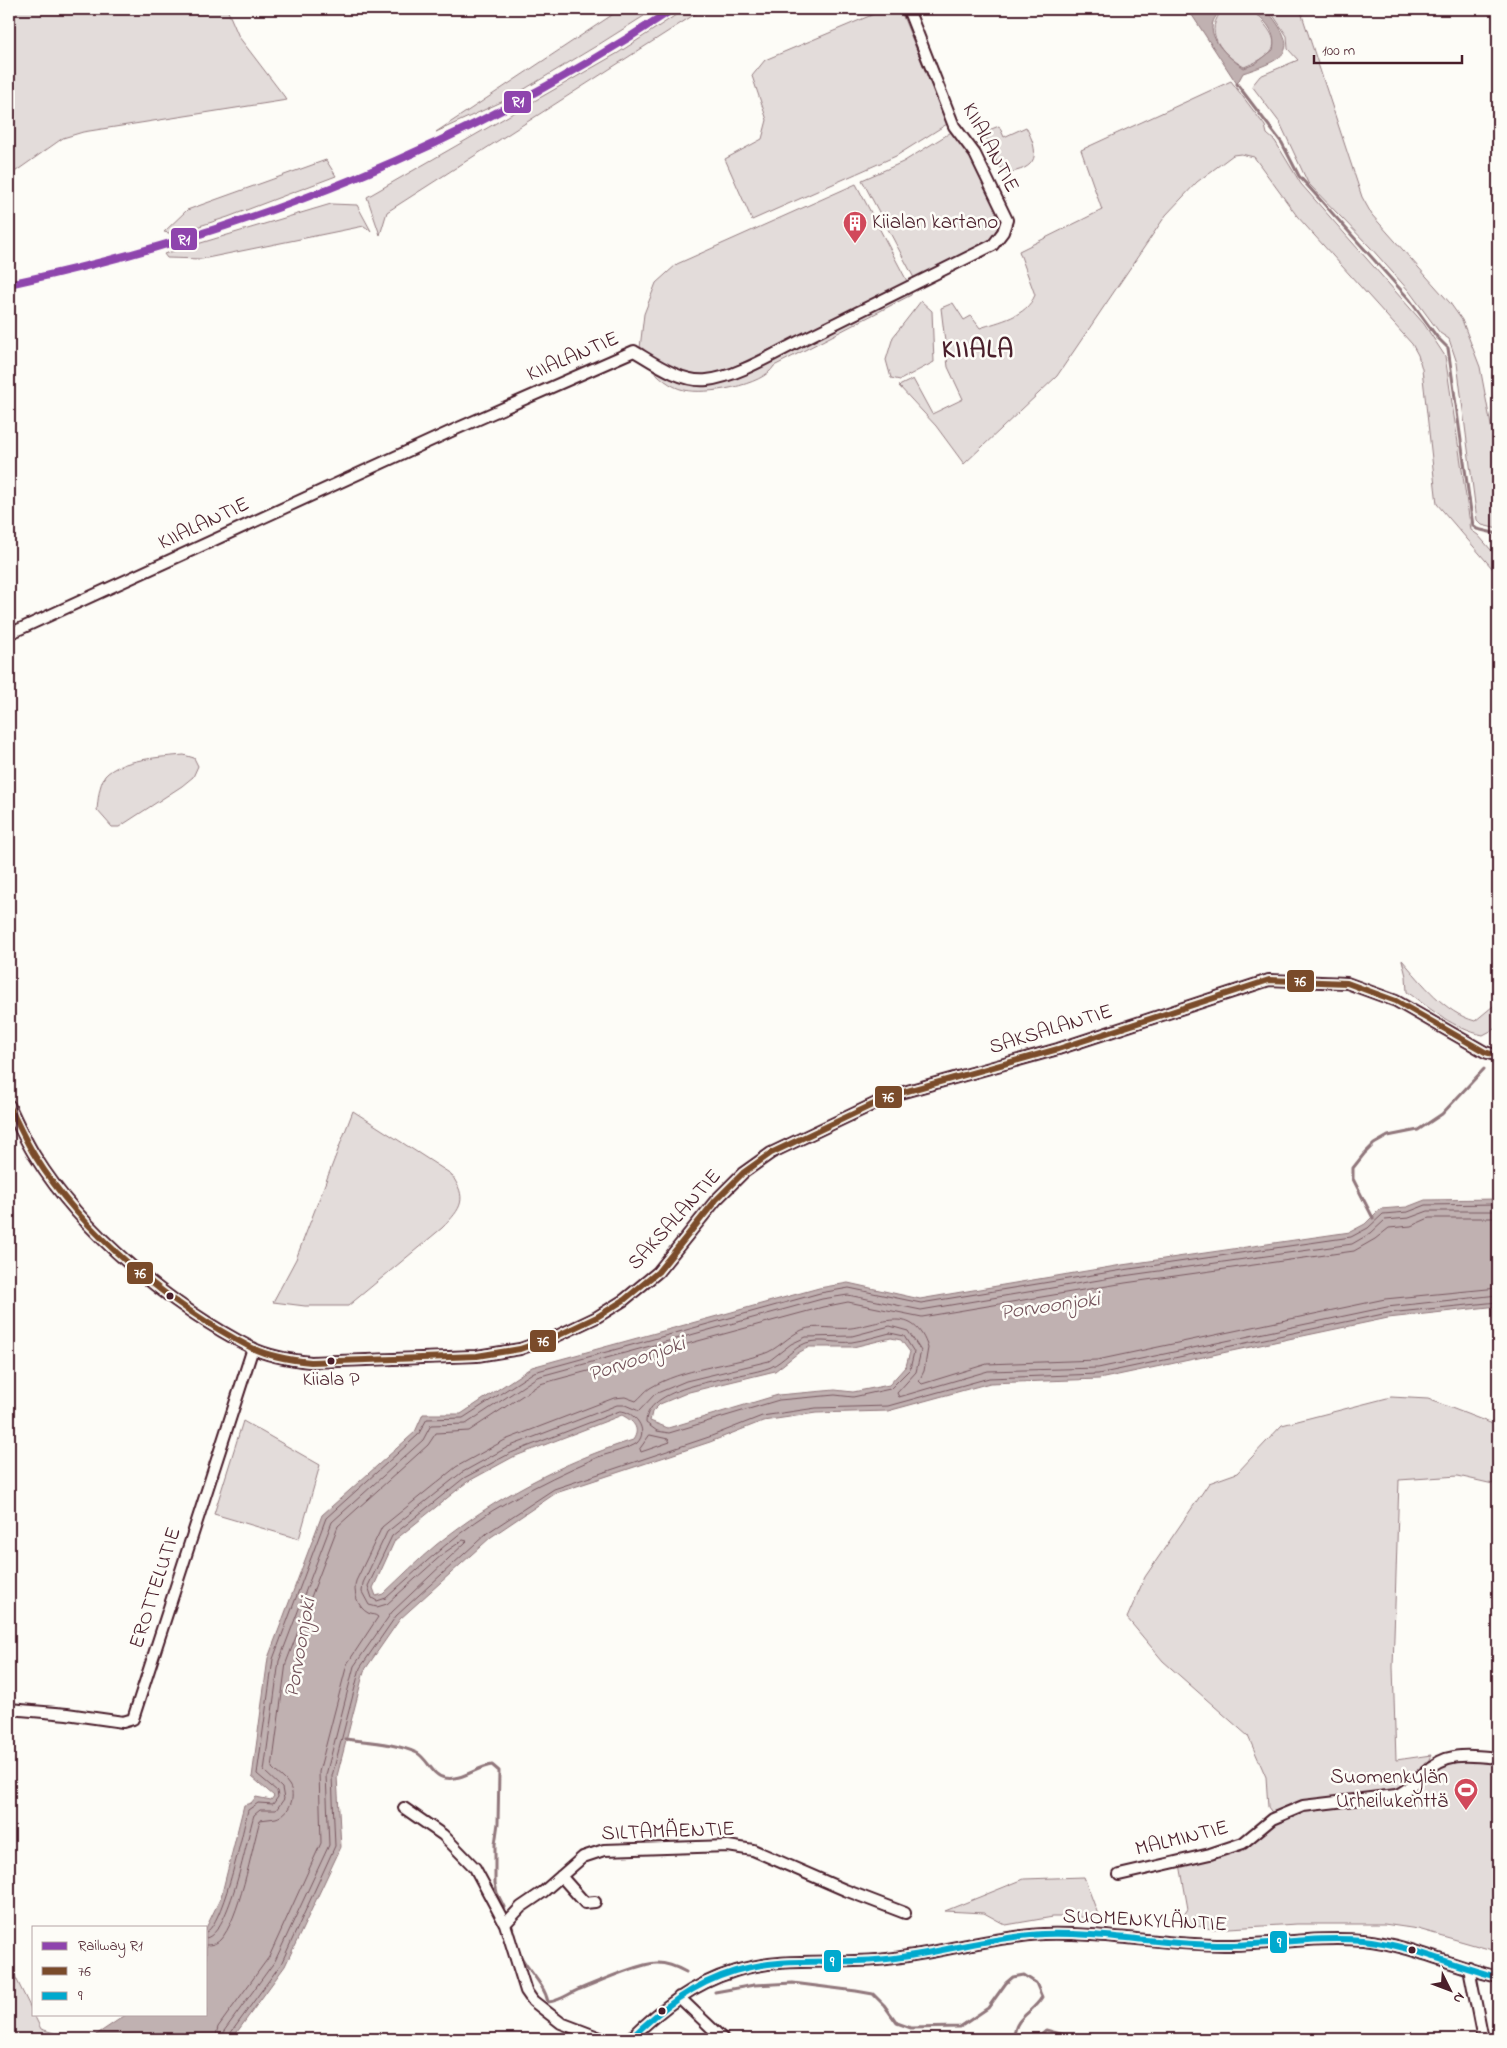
<svg xmlns="http://www.w3.org/2000/svg" width="1507" height="2048" viewBox="0 0 1507 2048" font-family="'Indie Flower',sans-serif">
	<style>
		.green { fill: #e3dcda; stroke: #967e82 }
		.water { fill: #c0b1b1; stroke: #91777b; fill-rule: evenodd }
		.lines { fill: none; stroke-linecap: round; stroke-linejoin: round }
		.shore { stroke: #795961; stroke-width: 1 }
		.stream { stroke: #91777b; stroke-width: 3 }
		.minor-casing { stroke: #4a1f2b; stroke-width: 14 }
		.minor { stroke: #fdfcf7; stroke-width: 10 }
		.bus-1-casing { stroke: #fdfcf7; stroke-width: 10 }
		.bus-2-casing { stroke: #fdfcf7; stroke-width: 10 }
		.bus-1 { stroke: #7a4b2a; stroke-width: 6 }
		.bus-2 { stroke: #00a9ce; stroke-width: 6 }
		.rail-1-casing { stroke: #fdfcf7; stroke-width: 11 }
		.rail-1 { stroke: #8e44ad; stroke-width: 8 }
		.bus-dot { fill: #4a1f2b; stroke: #fdfcf7; stroke-width: 2 }
		.labels { text-anchor: middle; dominant-baseline: central; stroke-width: 5; stroke-linejoin: round; paint-order: stroke }
		.bus-label { font-size: 20px; fill: #4a1f2b; stroke: #fdfcf7 }
		.street-label { font-size: 21px; fill: #4a1f2b; stroke: #fdfcf7 }
		.poi-label { font-size: 21px; fill: #4a1f2b; stroke: #fdfcf7; text-anchor: start }
		.water-label { font-size: 22px; font-style: italic; fill: #73525a; stroke: #fdfcf7 }
		.district-label { font-size: 26px; font-weight: bold; letter-spacing: 1px; fill: #4a1f2b; stroke: #fdfcf7 }
		.line-badge { stroke: #fdfcf7; stroke-width: 2 }
		.badge-label { font-size: 14px; text-anchor: middle; font-weight: bold; fill: #fff }
	</style>
	<rect width="100%" height="100%" fill="#fdfcf7"/>
	<filter id="ink" filterUnits="userSpaceOnUse"><feTurbulence type="fractalNoise" baseFrequency=".02" numOctaves="2"/><feDisplacementMap in="SourceGraphic" scale="10" xChannelSelector="R" yChannelSelector="G"/><feConvolveMatrix kernelMatrix="1 2 1 2 8 2 1 2 1" color-interpolation-filters="sRGB"/></filter>
	<g filter="url(#ink)">
		<!-- green -->
		<path class="green" d="M 9,9 L 227,9 L 239,37 L 287,100 L 83,132 L 63,138 L 9,176 Z
			M 621,9 L 655,9 L 598,45 L 508,99 L 436,132 Z
			M 685,9 L 703,9 L 387,212 L 380,235 L 367,197 L 618,53 Z
			M 886,9 L 900,9 L 947,124 L 896,156 L 752,220 L 725,159 L 762,139 L 767,120 L 752,76 L 765,60 Z
			M 1224,9 L 1251,9 C 1276,36 1289,50 1244,67 C 1222,54 1201,31 1224,9 Z
			M 1269,9 L 1300,9 L 1362,197 L 1372,215 L 1450,303 L 1462,320 L 1480,367 L 1498,463 L 1498,529 L 1482,525 L 1477,520 L 1457,363 L 1449,339 L 1440,333 L 1409,291 L 1370,247 L 1308,183 L 1280,123 L 1252,86 L 1260,76 L 1298,60 L 1288,49 L 1287,36 Z
			M 1231,81 L 1265,126 L 1267,134 L 1275,141 L 1301,184 L 1424,324 L 1445,356 L 1471,530 L 1478,535 L 1498,558 L 1498,575 L 1437,504 L 1422,369 L 1418,355 L 1412,344 L 1297,216 L 1254,157 L 1241,154 L 1233,155 L 1197,182 L 1166,215 L 1057,376 L 964,464 L 936,426 L 899,386 L 913,379 L 932,414 L 963,399 L 948,367 L 941,308 L 953,303 L 964,320 L 971,316 L 980,328 C 1000,321 1026,317 1035,295 L 1019,251 L 1102,210 L 1081,150 Z
			M 999,126 L 1004,137 L 1026,127 C 1040,154 1039,169 1005,173 L 997,163 L 984,132 Z
			M 953,131 L 971,156 L 1002,219 L 990,242 L 914,278 L 862,180 L 903,162 Z
			M 326,160 L 336,176 L 228,217 L 174,234 L 164,232 L 187,210 Z
			M 856,184 L 908,283 L 731,368 C 724,371 716,374 708,376 C 685,379 658,361 640,348 L 644,314 L 656,283 L 677,264 Z
			M 331,204 L 357,205 L 371,231 L 364,226 L 202,259 L 167,258 L 164,254 Z
			M 912,291 L 911,295 L 774,366 C 763,386 705,395 684,390 C 670,387 658,376 649,366 L 684,383 L 707,385 L 732,379 L 763,366 Z
			M 921,301 L 932,311 L 934,362 L 900,380 L 891,378 L 886,360 L 893,337 Z
			M 184,755 L 194,758 L 198,766 L 193,777 L 182,786 L 119,827 L 112,827 L 97,810 C 98,800 99,785 105,776 C 120,759 162,757 184,755 Z
			M 1402,960 C 1422,983 1445,1013 1475,1021 L 1498,1002 L 1498,1027 L 1483,1035 C 1454,1029 1431,1009 1407,992 L 1406,976 Z
			M 353,1111 L 451,1174 C 468,1199 462,1208 442,1228 L 348,1306 L 305,1306 L 273,1302 L 296,1259 Z
			M 1391,1397 L 1428,1399 L 1498,1426 L 1493,1484 L 1458,1476 L 1399,1480 L 1393,1667 L 1396,1760 L 1431,1755 C 1427,1766 1412,1784 1401,1789 C 1383,1796 1362,1794 1343,1796 C 1318,1798 1296,1804 1273,1814 L 1268,1807 L 1266,1777 L 1248,1736 L 1163,1661 L 1127,1618 L 1145,1577 L 1209,1483 L 1237,1473 L 1282,1425 Z
			M 243,1421 L 320,1465 L 299,1539 L 214,1514 Z
			M 1458,1760 L 1498,1761 L 1498,1955 L 1492,1950 L 1418,1929 L 1384,1924 L 1297,1924 L 1212,1929 L 1179,1922 L 1188,1909 L 1180,1864 L 1244,1848 L 1262,1834 L 1272,1823 L 1301,1810 L 1400,1799 L 1439,1766 Z
			M 1084,1877 L 1099,1917 L 1053,1917 L 1006,1925 L 984,1913 L 945,1911 L 1024,1879 Z
			M 9,1964 L 41,2029 L 54,2033 L 53,2039 L 9,2039 Z"/>
		<!-- water -->
		<path class="water" d="M 1188,9 L 1223,9 C 1219,12 1214,18 1213,22 C 1207,39 1231,60 1244,68 L 1255,64 L 1273,50 C 1277,30 1265,22 1252,9 L 1266,9 C 1300,50 1289,58 1243,73 L 1237,84 Z
			M 1498,1199 L 1498,1306 L 1388,1318 L 1099,1379 L 990,1383 L 888,1411 L 816,1413 L 763,1421 L 710,1442 L 556,1493 L 491,1537 L 400,1619 L 364,1671 L 337,1776 L 341,1847 L 285,1966 L 232,2039 L 90,2039 L 127,2014 L 206,2014 L 206,1928 L 221,1897 L 244,1805 L 251,1803 L 256,1797 L 271,1800 L 274,1796 L 252,1777 L 268,1658 L 322,1515 L 415,1432 L 423,1414 L 461,1414 L 532,1367 L 819,1288 L 848,1283 L 920,1299 L 1122,1265 L 1350,1232 L 1365,1224 L 1380,1209 L 1407,1207 L 1425,1200 ZM 891,1338 L 901,1340 L 910,1352 L 906,1366 L 889,1385 L 853,1392 L 835,1390 L 778,1395 L 668,1428 L 650,1421 L 652,1412 L 660,1404 L 689,1392 L 775,1371 L 798,1353 L 809,1347 L 853,1347 ZM 622,1415 C 633,1421 641,1428 633,1440 C 564,1461 493,1499 436,1545 C 418,1560 401,1577 383,1594 L 376,1596 L 373,1588 L 395,1540 L 467,1482 L 513,1457 Z"/>
		<g class="lines">
			<!-- shore -->
			<path class="shore" d="M 890,1333 L 904,1336 L 914,1352 L 910,1369 L 890,1389 L 853,1397 L 835,1395 L 779,1400 L 669,1433 L 657,1431 L 646,1423 C 645,1383 742,1379 771,1367 C 784,1361 793,1348 806,1343 C 820,1338 838,1344 852,1342 C 865,1340 878,1336 890,1333 Z
				M 620,1411 C 634,1411 650,1430 637,1443 C 631,1448 607,1454 598,1457 C 568,1470 537,1485 509,1501 C 463,1526 425,1563 386,1598 L 377,1601 L 372,1598 L 368,1586 L 392,1536 L 464,1478 L 511,1453 Z
				M 650,1435 L 668,1439 L 670,1442 L 641,1452 L 640,1449 Z
				M 206,1932 C 223,1926 243,1830 248,1810 L 258,1803 L 273,1804 L 278,1797 L 277,1791 L 257,1774 L 273,1659 L 326,1518 L 418,1435 L 427,1419 L 463,1418 L 534,1372 L 820,1293 L 849,1288 L 921,1303 L 1123,1270 L 1351,1237 L 1368,1228 L 1383,1214 L 1408,1212 L 1426,1205 L 1498,1204
				M 206,1938 C 230,1934 247,1837 254,1815 L 260,1810 L 276,1810 L 284,1799 L 282,1788 L 264,1771 L 279,1661 L 332,1522 L 423,1440 L 431,1425 L 466,1424 L 537,1377 L 822,1299 L 848,1295 L 921,1310 L 1123,1276 L 1352,1244 L 1371,1233 L 1385,1220 L 1409,1218 L 1428,1211 L 1498,1211
				M 206,1945 C 212,1945 216,1944 220,1940 C 239,1921 252,1848 260,1820 C 265,1819 271,1819 276,1818 C 289,1814 297,1797 289,1785 C 285,1778 277,1774 272,1768 L 286,1663 L 338,1526 L 428,1445 L 436,1433 L 469,1431 L 540,1384 L 823,1307 L 848,1302 L 922,1317 L 1125,1283 L 1354,1251 L 1375,1239 L 1389,1228 L 1411,1226 L 1429,1218 L 1498,1218
				M 215,2039 L 218,2027 L 269,1957 L 321,1843 L 319,1772 L 347,1664 L 378,1617 C 375,1614 372,1615 368,1613 C 357,1607 353,1592 356,1581 L 382,1527 L 456,1467 L 505,1440 L 614,1398 L 625,1397 L 636,1401 C 641,1397 645,1391 650,1388 C 683,1368 727,1366 763,1354 C 777,1350 788,1336 802,1330 C 816,1324 835,1330 851,1328 C 881,1324 914,1304 928,1348 L 924,1371 L 919,1381 L 922,1384 L 987,1364 L 1097,1360 L 1385,1299 L 1498,1288
				M 222,2039 L 224,2031 L 275,1961 L 329,1845 L 326,1775 L 354,1666 L 392,1612 L 467,1541 L 463,1540 L 444,1553 L 387,1604 L 377,1607 L 369,1605 L 362,1592 L 363,1583 L 387,1532 L 461,1473 L 508,1447 L 617,1405 L 625,1405 L 639,1411 L 655,1394 L 686,1381 L 769,1361 L 791,1344 L 806,1337 L 852,1336 L 890,1326 L 908,1331 L 921,1351 L 916,1372 L 897,1393 L 899,1397 L 988,1371 L 1098,1368 L 1387,1307 L 1498,1295
				M 229,2039 L 230,2034 L 281,1964 L 335,1846 L 332,1776 L 360,1668 L 396,1616 L 487,1533 L 554,1489 L 709,1437 L 762,1416 L 816,1408 L 888,1406 L 989,1378 L 1098,1374 L 1388,1313 L 1498,1302"/>
			<!-- stream -->
			<path class="stream" d="M 1237,84 L 1282,143 L 1299,176 L 1409,299 L 1437,337 L 1448,348 L 1473,526 L 1477,529 L 1498,534
				M 1373,1218 L 1353,1179 L 1353,1168 L 1364,1154 L 1374,1144 L 1388,1136 L 1418,1130 L 1442,1114 L 1484,1069
				M 345,1739 C 367,1742 396,1743 417,1753 C 428,1759 432,1776 445,1778 C 462,1781 476,1767 492,1765 L 499,1771 L 498,1823 L 495,1844 L 495,1883 L 497,1893 L 504,1907
				M 511,1922 L 516,1945
				M 518,1951 C 526,1969 544,1983 548,2002 C 561,2001 569,1993 580,1989 C 598,1982 640,1963 657,1963 C 667,1963 677,1967 686,1972
				M 715,1992 L 754,1985 L 793,1983 L 856,1991 L 873,1994 L 884,2005 L 897,2023 L 911,2028 L 960,2027 L 988,2008 L 1006,1983 L 1013,1977 L 1024,1975 L 1036,1983 L 1042,1997 C 1032,2014 1015,2016 1014,2037 L 1017,2039
				M 1035,2039 L 1046,2030 L 1078,2039"/>
			<defs>
				<path id="minor" d="M 9,634 L 456,429 L 634,351 C 654,363 682,383 707,380 C 737,377 775,353 802,340 C 866,308 930,277 993,245 L 1003,232 L 1007,220 L 975,154 L 954,126 L 908,9
					M 9,1105 C 17,1122 25,1140 35,1156 C 82,1233 172,1307 252,1348 C 270,1357 291,1360 311,1362 L 477,1356 L 520,1349 L 557,1336 L 597,1317 L 624,1300 L 658,1272 L 716,1200 L 743,1173 L 771,1153 L 893,1095 L 1058,1049 L 1269,980 L 1347,983 L 1396,1001 L 1485,1052 L 1498,1056
					M 9,1709 L 67,1714 L 123,1722 L 133,1719 L 253,1348
					M 404,1808 L 443,1835 L 475,1868 L 505,1924 L 526,1991 L 533,2001 L 561,2023 L 603,2039
					M 1119,1875 L 1210,1854 L 1243,1843 L 1272,1819 L 1303,1806 L 1396,1795 C 1408,1791 1415,1781 1424,1773 C 1446,1751 1469,1755 1498,1758
					M 561,1876 L 585,1903 L 595,1902
					M 505,1924 L 521,1907 L 543,1892 L 583,1857 L 604,1850 L 728,1846 L 753,1850 L 845,1890 L 905,1913
					M 1469,1968 L 1483,2039
					M 679,1997 L 723,2039
					M 630,2039 C 661,2009 692,1984 735,1971 C 785,1956 836,1965 887,1959 C 940,1953 991,1937 1043,1934 C 1103,1932 1164,1945 1224,1945 C 1270,1945 1317,1936 1363,1940 C 1410,1945 1453,1966 1498,1977"/>
			</defs>
			<!-- minor casing -->
			<use href="#minor" class="minor-casing"/>
			<!-- minor -->
			<use href="#minor" class="minor"/>
			<defs>
				<path id="bus-1" d="M 9,1105 C 17,1122 25,1140 35,1156 C 82,1233 172,1307 252,1348 C 270,1357 291,1360 311,1362 L 477,1356 L 520,1349 L 557,1336 L 597,1317 L 624,1300 L 658,1272 L 716,1200 L 743,1173 L 771,1153 L 893,1095 L 1058,1049 L 1269,980 L 1347,983 L 1396,1001 L 1485,1052 L 1498,1056"/>
				<path id="bus-2" d="M 630,2039 C 661,2009 692,1984 735,1971 C 785,1956 836,1965 887,1959 C 940,1953 991,1937 1043,1934 C 1103,1932 1164,1945 1224,1945 C 1270,1945 1317,1936 1363,1940 C 1410,1945 1453,1966 1498,1977"/>
			</defs>
			<!-- bus-1 casing -->
			<use href="#bus-1" class="bus-1-casing"/>
			<!-- bus-2 casing -->
			<use href="#bus-2" class="bus-2-casing"/>
			<!-- bus-1 -->
			<use href="#bus-1" class="bus-1"/>
			<!-- bus-2 -->
			<use href="#bus-2" class="bus-2"/>
			<defs>
				<path id="rail-1" d="M 9,284 C 251,232 467,146 673,9"/>
			</defs>
			<!-- rail-1 casing -->
			<use href="#rail-1" class="rail-1-casing"/>
			<!-- rail-1 -->
			<use href="#rail-1" class="rail-1"/>
		</g>
	</g>
	<!-- icons -->
	<defs>
		<symbol id="building-pin" viewBox="-11 -11 22 30"><path d="M0 17L-7.5 6A9.5 9.5 0 1 1 7.5 6Z" fill="#d1495b" stroke="#fdfcf7"/><path d="M-4-6H4V6H1V3H-1V6H-4ZM-2.5-4.3h1.7v1.8h-1.7ZM.8-4.3h1.7v1.8H.8ZM-2.5-1h1.7V.8h-1.7ZM.8-1h1.7V.8H.8Z" fill="#fff"/></symbol>
		<symbol id="stadium-pin" viewBox="-11 -11 22 30"><path d="M0 17L-7.5 6A9.5 9.5 0 1 1 7.5 6Z" fill="#d1495b" stroke="#fdfcf7"/><path d="M0-5a6.5 5 0 1 0 0 10a6.5 5 0 1 0 0-10ZM-3.5-1.8h7v3.6h-7Z" fill="#fff"/></symbol>
	</defs>
	<g fill-rule="evenodd">
		<use href="#building-pin" x="841" y="209" width="28" height="38"/>
		<use href="#stadium-pin" x="1452" y="1776" width="28" height="38"/>
	</g>
	<!-- markers -->
	<g class="bus-dot">
		<circle cx="170" cy="1296" r="4.5"/>
		<circle cx="331" cy="1361" r="4.5"/>
		<circle cx="1412" cy="1950" r="4.5"/>
		<circle cx="662" cy="2011" r="4.5"/>
	</g>
	<g class="labels">
		<!-- bus labels -->
		<g class="bus-label">
			<text x="331" y="1380">Kiiala P</text>
		</g>
		<!-- street labels -->
		<g class="street-label">
			<text transform="translate(990 148) rotate(62)">KIIALANTIE</text>
			<text transform="translate(573 357) rotate(-23)">KIIALANTIE</text>
			<text transform="translate(204 524) rotate(-25)">KIIALANTIE</text>
			<text transform="translate(1051 1030) rotate(-17)">SAKSALANTIE</text>
			<text transform="translate(675 1220) rotate(-48)">SAKSALANTIE</text>
			<text transform="translate(156 1588) rotate(-72)">EROTTELUTIE</text>
			<text transform="translate(668 1832) rotate(-2)">SILTAMÄENTIE</text>
			<text transform="translate(1182 1839) rotate(-14)">MALMINTIE</text>
			<text transform="translate(1145 1921) rotate(3)">SUOMENKYLÄNTIE</text>
		</g>
		<!-- poi labels -->
		<g class="poi-label">
			<text x="872" y="223">Kiialan kartano</text>
			<text x="1448" y="1778" text-anchor="end">Suomenkylän<tspan x="1448" dy="24">Urheilukenttä</tspan></text>
		</g>
		<!-- water labels -->
		<g class="water-label">
			<text transform="translate(1050 1307) rotate(-8)">Porvoonjoki</text>
			<text transform="translate(637 1360) rotate(-19)">Porvoonjoki</text>
			<text transform="translate(301 1648) rotate(-80)">Porvoonjoki</text>
		</g>
		<!-- district labels -->
		<g class="district-label">
			<text x="978" y="351">KIIALA</text>
		</g>
	</g>
	<g class="line-badge">
		<rect x="503" y="90" width="29" height="24" rx="5" fill="#8e44ad"/>
		<rect x="170" y="227" width="28" height="24" rx="5" fill="#8e44ad"/>
		<rect x="1286" y="969" width="29" height="24" rx="5" fill="#7a4b2a"/>
		<rect x="874" y="1085" width="29" height="24" rx="5" fill="#7a4b2a"/>
		<rect x="126" y="1261" width="28" height="24" rx="5" fill="#7a4b2a"/>
		<rect x="529" y="1329" width="28" height="24" rx="5" fill="#7a4b2a"/>
		<rect x="1269" y="1930" width="19" height="24" rx="5" fill="#00a9ce"/>
		<rect x="823" y="1949" width="19" height="24" rx="5" fill="#00a9ce"/>
	</g>
	<g class="badge-label">
		<text x="518" y="106">R1</text>
		<text x="184" y="244">R1</text>
		<text x="1300" y="986">76</text>
		<text x="888" y="1102">76</text>
		<text x="140" y="1278">76</text>
		<text x="543" y="1346">76</text>
		<text x="1279" y="1947">9</text>
		<text x="832" y="1966">9</text>
	</g>
	<!-- margin -->
	<rect width="1507" height="2048" fill="none" stroke="#fdfcf7" stroke-width="30"/>
	<rect x="15" y="15" width="1477" height="2018" fill="none" stroke="#4a1f2b" stroke-width="2" filter="url(#ink)"/>
	<!-- legend -->
	<rect x="32" y="1926" width="175" height="90" fill="#fdfcf7" stroke="#b5a4a5"/>
	<rect x="42" y="1942" width="25" height="8" fill="#8e44ad" stroke="#b5a4a5"/>
	<text x="78" y="1950" font-size="15" fill="#4a1f2b">Railway R1</text>
	<rect x="42" y="1967" width="25" height="8" fill="#7a4b2a" stroke="#b5a4a5"/>
	<text x="78" y="1976" font-size="15" fill="#4a1f2b">76</text>
	<rect x="42" y="1992" width="25" height="8" fill="#00a9ce" stroke="#b5a4a5"/>
	<text x="78" y="2000" font-size="15" fill="#4a1f2b">9</text>
	<!-- north arrow -->
	<g transform="translate(1450 1990) rotate(132)" stroke="#fdfcf7" stroke-width="4" paint-order="stroke">
	<path d="M0-4L9 19L0 12L-9 19Z" fill="#4a1f2b"/>
	<text y="-8" font-size="14" font-weight="bold" text-anchor="middle" fill="#4a1f2b">N</text>
	</g>
	<!-- scale -->
	<path d="M1314 55v8h148v-8" fill="none" stroke="#4a1f2b" stroke-width="2.5"/>
	<text x="1322" y="55" font-size="15" fill="#4a1f2b" stroke="#fdfcf7" stroke-width="4" paint-order="stroke">100 m</text>
</svg>
